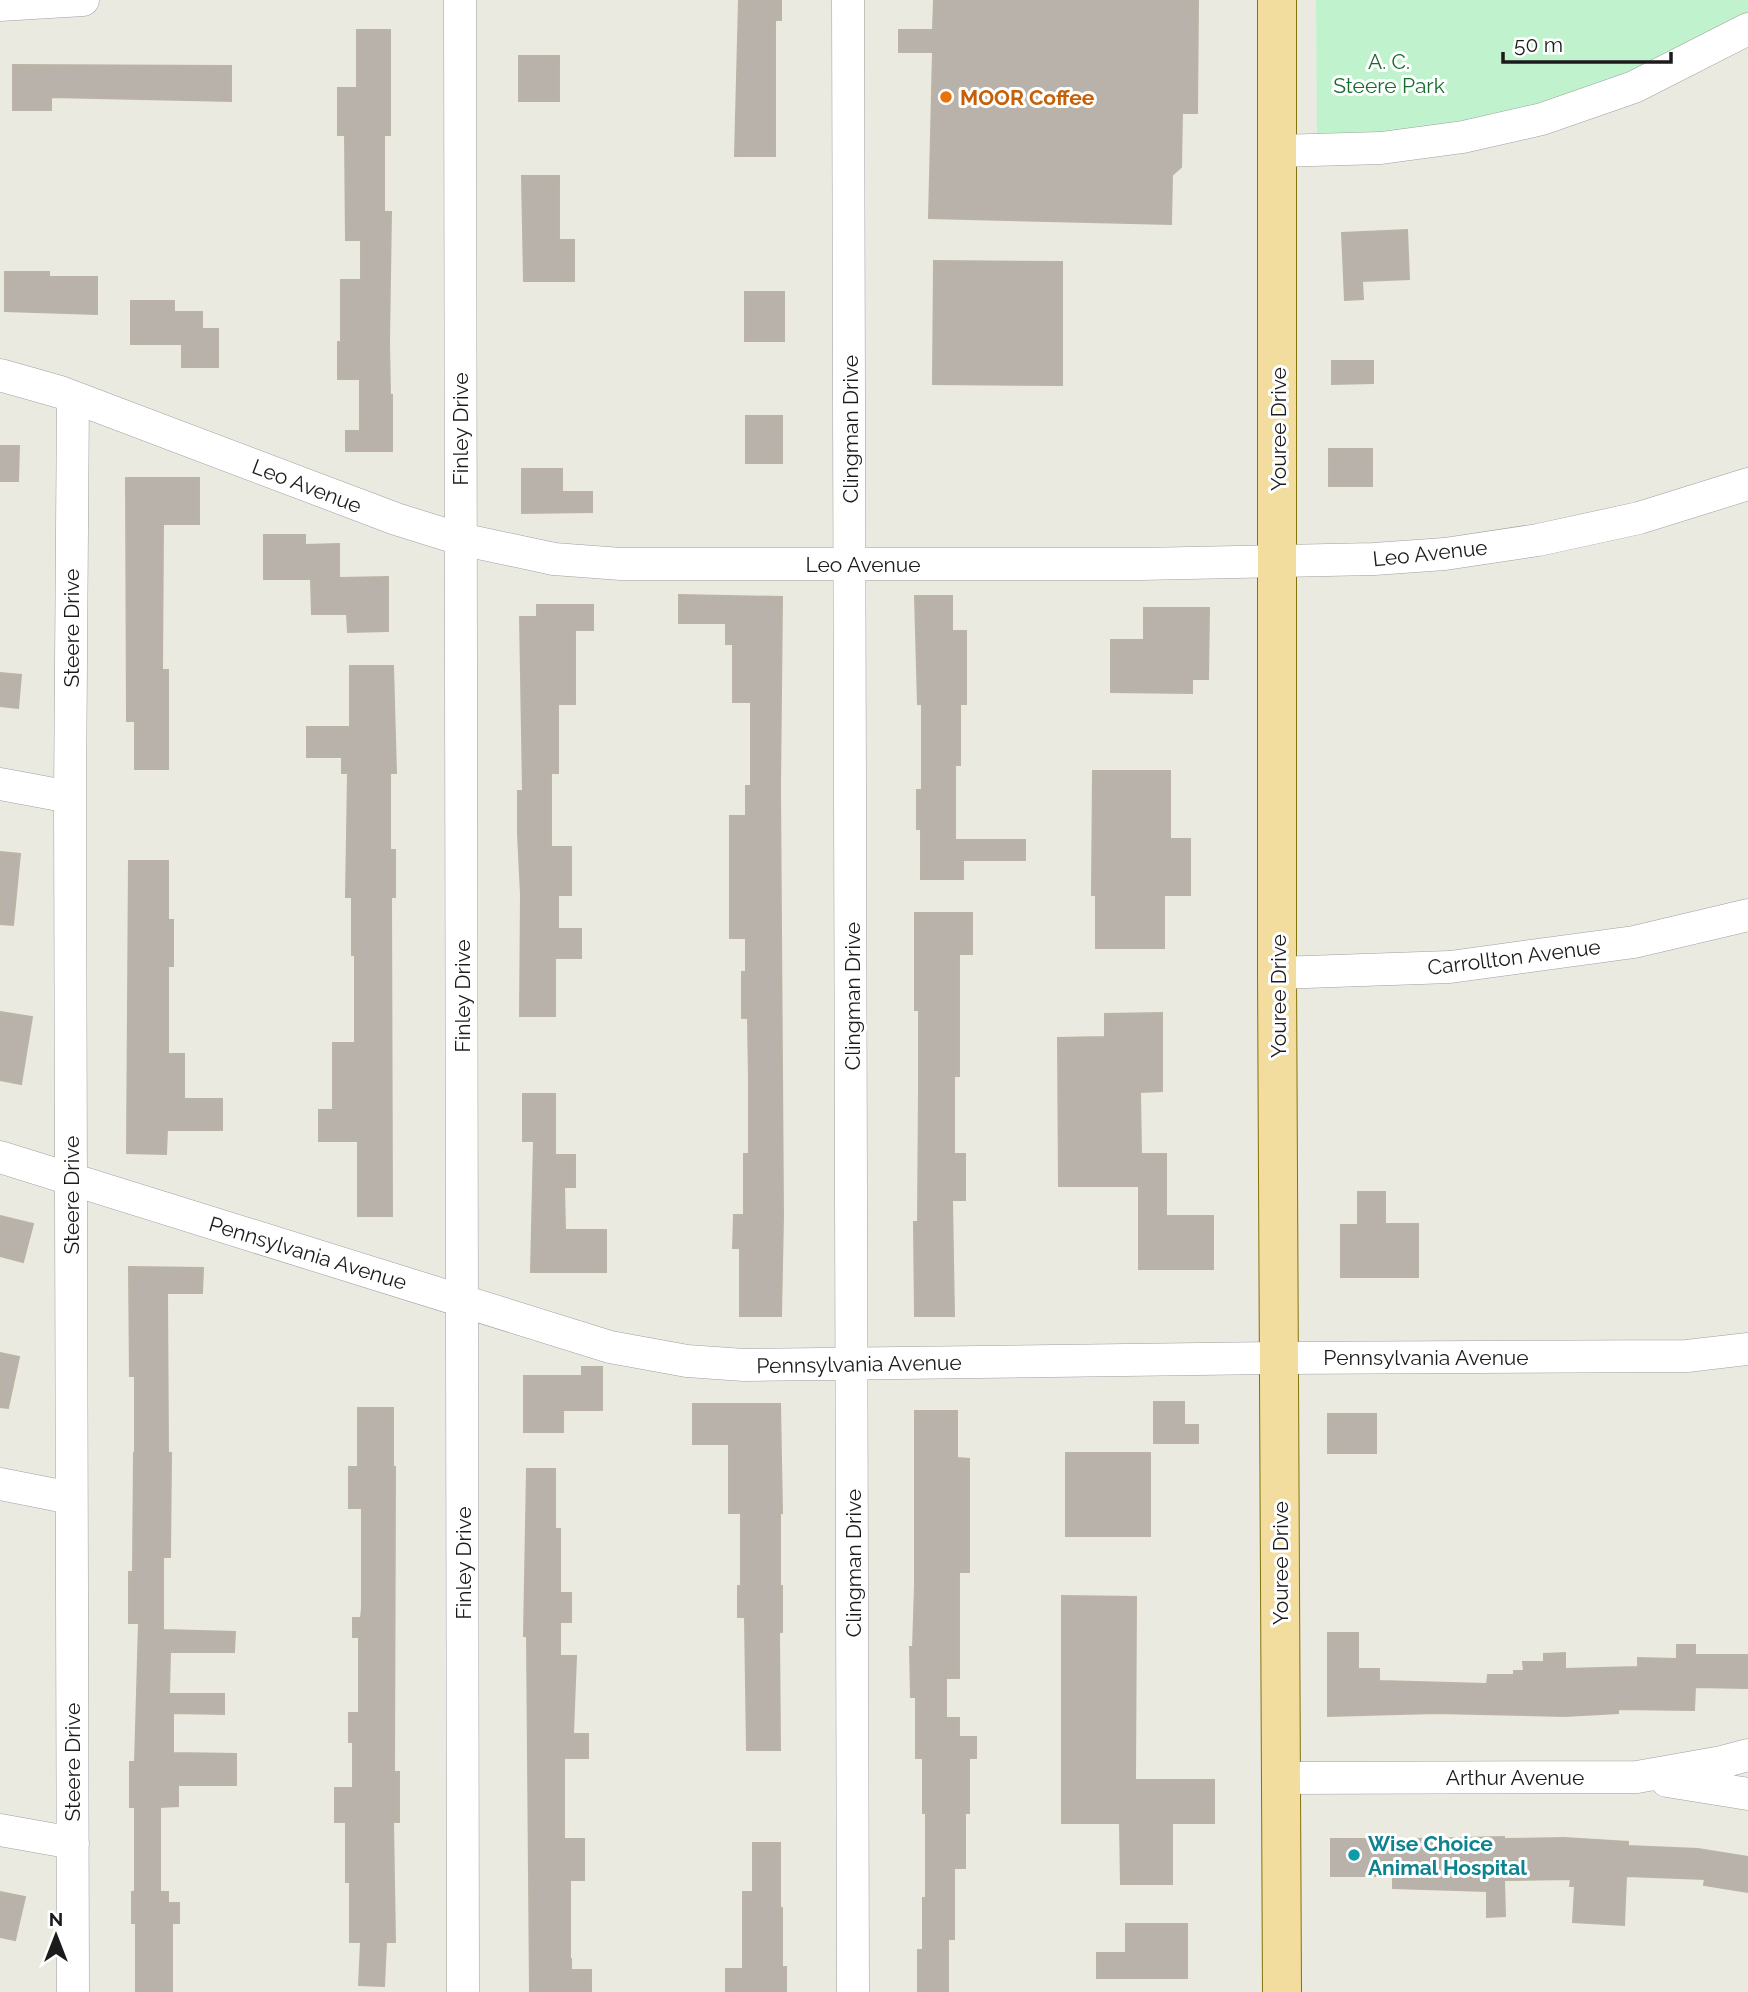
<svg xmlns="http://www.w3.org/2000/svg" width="1748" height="1992" viewBox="0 0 1748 1992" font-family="Raleway,sans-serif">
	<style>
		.park { fill: #c0f3cd }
		.building { fill: #b8b2ab; stroke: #bbb3a5; stroke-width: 2 }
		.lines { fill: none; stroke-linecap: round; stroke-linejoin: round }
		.minor-casing { stroke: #9f9f9f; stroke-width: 33 }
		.major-casing { stroke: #84720d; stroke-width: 40 }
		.minor { stroke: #fff; stroke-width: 32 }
		.major { stroke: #f2dd9f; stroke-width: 38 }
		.food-dot { fill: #e8710a; stroke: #fff; stroke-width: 2.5 }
		.culture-dot { fill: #0f9aa8; stroke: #fff; stroke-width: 2.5 }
		.labels { text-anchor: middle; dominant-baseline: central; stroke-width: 6; stroke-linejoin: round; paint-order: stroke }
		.park-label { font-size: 21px; fill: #156d2c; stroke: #fff }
		.food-label { font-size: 21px; font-weight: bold; fill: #c56008; stroke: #fff; text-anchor: start }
		.street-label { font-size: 21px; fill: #1b1b1b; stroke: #fff }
		.culture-label { font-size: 21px; font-weight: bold; fill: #0d838f; stroke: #fff; text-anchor: start }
	</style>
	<rect width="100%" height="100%" fill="#ebeae1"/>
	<!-- park -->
	<path class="park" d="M 1316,0 L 1748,0 L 1748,28 L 1634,87 L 1317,150 Z"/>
	<!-- building -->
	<path class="building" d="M 739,0 L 781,0 L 781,20 L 775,20 L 775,156 L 735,156 Z
		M 934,0 L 1198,0 L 1197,113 L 1182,113 L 1181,167 L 1172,175 L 1171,224 L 929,218 L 933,52 L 899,52 L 899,30 L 933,30 Z
		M 357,30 L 390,30 L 390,135 L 384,135 L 384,212 L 391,212 L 389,342 L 390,395 L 392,395 L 392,451 L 346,451 L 346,431 L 360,431 L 360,379 L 338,379 L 338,342 L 341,342 L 341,280 L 361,280 L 361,240 L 346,240 L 345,135 L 338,135 L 338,88 L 357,88 Z
		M 519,56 L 559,56 L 559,101 L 519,101 Z
		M 13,65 L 231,66 L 231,101 L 51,97 L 51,110 L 13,110 Z
		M 522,176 L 559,176 L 559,240 L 574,240 L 574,281 L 524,281 Z
		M 1407,230 L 1409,279 L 1362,281 L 1363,299 L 1345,300 L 1342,233 Z
		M 934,261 L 1062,262 L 1062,385 L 933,384 Z
		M 5,272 L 49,272 L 49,277 L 97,277 L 97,314 L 5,311 Z
		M 745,292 L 784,292 L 784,341 L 745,341 Z
		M 131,301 L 174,301 L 174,312 L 202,312 L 202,329 L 218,329 L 218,367 L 182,367 L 182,344 L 131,344 Z
		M 1332,361 L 1373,361 L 1373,383 L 1332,384 Z
		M 746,416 L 782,416 L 782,463 L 746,463 Z
		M 0,446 L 19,446 L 18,481 L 0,481 Z
		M 1329,449 L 1372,449 L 1372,486 L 1329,486 Z
		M 522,469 L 562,469 L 562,492 L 592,492 L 592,512 L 522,513 Z
		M 126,478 L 199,478 L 199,524 L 163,524 L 162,670 L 168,670 L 168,769 L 135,769 L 135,721 L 127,721 Z
		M 264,535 L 305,535 L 305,545 L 339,544 L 339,578 L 388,577 L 388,631 L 348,632 L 347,614 L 312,614 L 311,579 L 264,579 Z
		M 679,595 L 782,597 L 780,786 L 783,1216 L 781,1316 L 740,1316 L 740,1248 L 733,1248 L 734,1215 L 744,1215 L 744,1154 L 749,1154 L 749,1080 L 748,1018 L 742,1018 L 742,972 L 746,972 L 746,938 L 730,938 L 730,816 L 746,816 L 746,786 L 751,786 L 751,702 L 733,702 L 733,644 L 726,644 L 726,623 L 679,623 Z
		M 915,596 L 952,596 L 952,631 L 966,631 L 966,704 L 960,704 L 960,765 L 955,765 L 955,840 L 1025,840 L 1025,860 L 963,860 L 963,879 L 921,879 L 921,829 L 917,829 L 917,790 L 922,790 L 922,704 L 918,704 Z
		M 537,605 L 593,605 L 593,630 L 575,630 L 575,704 L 558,704 L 558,773 L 551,773 L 551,847 L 571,847 L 571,895 L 558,895 L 558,929 L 581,929 L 581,958 L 555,958 L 555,1016 L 520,1016 L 521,895 L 518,834 L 518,791 L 523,791 L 520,617 L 537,617 Z
		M 1144,608 L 1209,608 L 1208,679 L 1192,679 L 1192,693 L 1111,692 L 1111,640 L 1144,640 Z
		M 350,666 L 393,666 L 396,773 L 390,773 L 390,850 L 395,850 L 395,897 L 391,897 L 392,1216 L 358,1216 L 358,1141 L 319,1141 L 319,1110 L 333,1110 L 333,1043 L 355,1043 L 355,955 L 352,955 L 352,897 L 346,897 L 348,773 L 342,773 L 342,757 L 307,757 L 307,727 L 350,727 Z
		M 0,673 L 21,675 L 18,708 L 0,706 Z
		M 1093,771 L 1170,771 L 1170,839 L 1190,839 L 1190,895 L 1164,895 L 1164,948 L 1096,948 L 1096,895 L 1092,895 Z
		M 0,852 L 20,854 L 13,925 L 0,924 Z
		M 129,861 L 168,861 L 168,920 L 173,920 L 173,966 L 168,966 L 168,1054 L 184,1054 L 184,1099 L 222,1099 L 222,1130 L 167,1130 L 166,1154 L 127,1153 Z
		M 915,913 L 972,913 L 972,954 L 959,954 L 959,1076 L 954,1076 L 954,1154 L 965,1154 L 965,1200 L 952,1200 L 954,1316 L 915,1316 L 914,1222 L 918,1222 L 919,1090 L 919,1010 L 915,1010 Z
		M 0,1012 L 32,1017 L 21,1084 L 0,1080 Z
		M 1162,1013 L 1162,1091 L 1140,1092 L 1141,1154 L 1166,1154 L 1166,1216 L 1213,1216 L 1213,1269 L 1139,1269 L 1139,1186 L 1059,1186 L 1058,1038 L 1105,1037 L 1105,1014 Z
		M 523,1094 L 555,1094 L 555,1155 L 575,1155 L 575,1187 L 564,1187 L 565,1230 L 606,1230 L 606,1272 L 531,1272 L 534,1141 L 523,1141 Z
		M 1358,1192 L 1385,1192 L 1385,1224 L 1418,1224 L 1418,1277 L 1341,1277 L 1341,1225 L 1358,1225 Z
		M 0,1216 L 33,1224 L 23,1262 L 0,1256 Z
		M 129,1267 L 203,1268 L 202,1293 L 167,1293 L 168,1453 L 171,1453 L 170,1557 L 163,1557 L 163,1630 L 235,1632 L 234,1652 L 170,1652 L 169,1694 L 224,1694 L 224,1714 L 173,1713 L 173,1753 L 236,1754 L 236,1785 L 178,1785 L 178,1806 L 160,1807 L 160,1892 L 168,1892 L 168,1903 L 179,1903 L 179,1923 L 172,1923 L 172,1992 L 136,1992 L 136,1923 L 132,1923 L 132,1892 L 135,1892 L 135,1807 L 130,1807 L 130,1762 L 135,1762 L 139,1623 L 129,1623 L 129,1572 L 133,1572 L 134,1453 L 135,1453 L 135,1376 L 130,1376 Z
		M 0,1353 L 19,1357 L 8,1408 L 0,1407 Z
		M 582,1367 L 602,1367 L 602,1410 L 563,1410 L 563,1432 L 524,1432 L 524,1376 L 582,1376 Z
		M 1154,1402 L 1184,1402 L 1184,1425 L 1198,1425 L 1198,1443 L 1154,1443 Z
		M 693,1404 L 780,1404 L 782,1513 L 780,1513 L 780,1586 L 782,1586 L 782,1632 L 779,1632 L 780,1750 L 747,1750 L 745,1617 L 738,1617 L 738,1586 L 741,1586 L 741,1513 L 729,1513 L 729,1444 L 693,1444 Z
		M 358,1408 L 393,1408 L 393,1467 L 395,1467 L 394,1772 L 399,1772 L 399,1822 L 393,1822 L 395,1942 L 386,1942 L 384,1986 L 359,1985 L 361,1942 L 350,1942 L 350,1882 L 346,1882 L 346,1822 L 335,1822 L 335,1788 L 353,1788 L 353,1742 L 349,1742 L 349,1713 L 359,1713 L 359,1637 L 353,1637 L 353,1618 L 361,1618 L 362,1608 L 362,1508 L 349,1508 L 349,1467 L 358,1467 Z
		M 915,1411 L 957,1411 L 957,1458 L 969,1459 L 969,1572 L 959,1572 L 959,1678 L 946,1678 L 946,1718 L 959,1718 L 959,1737 L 976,1737 L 976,1758 L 969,1758 L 969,1813 L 965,1813 L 965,1868 L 954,1868 L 954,1939 L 948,1939 L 948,1992 L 918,1992 L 918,1950 L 923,1950 L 923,1898 L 926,1898 L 926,1813 L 923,1813 L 923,1758 L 916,1758 L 916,1697 L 911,1697 L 910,1647 L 913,1647 L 915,1586 Z
		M 1328,1414 L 1376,1414 L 1376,1453 L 1328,1453 Z
		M 1066,1453 L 1150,1453 L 1150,1536 L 1066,1536 Z
		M 527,1469 L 555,1469 L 555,1529 L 560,1529 L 560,1593 L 571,1593 L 571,1622 L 560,1622 L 560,1656 L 576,1656 L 573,1734 L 588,1734 L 588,1758 L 564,1758 L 564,1839 L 584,1839 L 584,1880 L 570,1880 L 570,1959 L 571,1959 L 571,1970 L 591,1970 L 591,1992 L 530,1992 L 527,1636 L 524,1636 Z
		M 1062,1596 L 1136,1597 L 1135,1780 L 1214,1780 L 1214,1823 L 1172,1823 L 1172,1884 L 1121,1884 L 1120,1823 L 1062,1823 Z
		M 1328,1633 L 1358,1633 L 1358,1669 L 1379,1669 L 1379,1681 L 1487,1684 L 1488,1675 L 1514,1675 L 1514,1671 L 1524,1671 L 1523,1662 L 1544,1662 L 1544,1654 L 1565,1653 L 1565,1669 L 1638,1667 L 1638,1658 L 1677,1659 L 1677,1645 L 1695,1645 L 1695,1655 L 1748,1655 L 1748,1688 L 1695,1687 L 1694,1710 L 1618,1709 L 1618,1713 L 1565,1716 L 1436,1713 L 1328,1716 Z
		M 1504,1837 L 1504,1839 L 1564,1838 L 1628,1842 L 1628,1846 L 1698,1849 L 1748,1857 L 1748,1892 L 1704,1885 L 1705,1879 L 1626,1876 L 1624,1925 L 1573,1922 L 1575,1886 L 1570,1886 L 1571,1879 L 1504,1880 L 1505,1916 L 1487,1917 L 1487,1891 L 1393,1888 L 1393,1876 L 1331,1876 L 1331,1839 L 1377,1839 L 1377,1848 L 1413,1848 L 1413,1839 Z
		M 753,1843 L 780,1843 L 780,1908 L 782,1908 L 782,1967 L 786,1967 L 786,1992 L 726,1992 L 726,1969 L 743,1969 L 743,1892 L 753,1892 Z
		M 0,1892 L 25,1897 L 15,1940 L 0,1937 Z
		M 1126,1924 L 1187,1924 L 1187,1978 L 1097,1978 L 1097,1953 L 1126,1953 Z"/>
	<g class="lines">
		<defs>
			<path id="minor" d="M 460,0 L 463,1992
				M 848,0 L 853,1992
				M 0,5 L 83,0
				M 1278,151 L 1381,148 L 1463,137 L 1542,119 L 1634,87 L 1748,29
				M 0,375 L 60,392 L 396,519 L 460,539 L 554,559 L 621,564 L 1141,564 L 1374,559 L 1445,554 L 1538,540 L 1639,518 L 1748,484
				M 73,397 L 70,797 L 73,1992
				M 0,784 L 70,797
				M 1277,973 L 1450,967 L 1634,942 L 1748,915
				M 0,1157 L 610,1347 L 687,1361 L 744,1365 L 1279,1358 L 1687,1356 L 1748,1349
				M 0,1484 L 71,1498
				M 1280,1778 L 1637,1777 L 1722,1762 L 1748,1755
				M 1667,1781 L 1748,1794
				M 0,1830 L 73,1843"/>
			<path id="major" d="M 1277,0 L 1277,973 L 1282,1992"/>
		</defs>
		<!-- minor casing -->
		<use href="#minor" class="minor-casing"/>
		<!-- major casing -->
		<use href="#major" class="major-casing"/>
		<!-- minor -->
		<use href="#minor" class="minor"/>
		<!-- major -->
		<use href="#major" class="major"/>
	</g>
	<!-- markers -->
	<circle class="food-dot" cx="946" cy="97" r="7"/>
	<circle class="culture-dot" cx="1354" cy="1855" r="7"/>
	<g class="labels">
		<!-- park labels -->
		<g class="park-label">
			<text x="1389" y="61">A. C.<tspan x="1389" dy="24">Steere Park</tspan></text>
		</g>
		<!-- food labels -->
		<g class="food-label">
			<text x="960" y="97">MOOR Coffee</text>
		</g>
		<!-- street labels -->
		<g class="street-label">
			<text transform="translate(460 429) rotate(-90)">Finley Drive</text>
			<text transform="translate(850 429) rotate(-90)">Clingman Drive</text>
			<text transform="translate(1278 429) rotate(-90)">Youree Drive</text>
			<text transform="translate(307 486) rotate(21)">Leo Avenue</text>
			<text transform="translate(1430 553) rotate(-6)">Leo Avenue</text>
			<text x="863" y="564">Leo Avenue</text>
			<text transform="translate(71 628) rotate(-90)">Steere Drive</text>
			<text transform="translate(1514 957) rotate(-7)">Carrollton Avenue</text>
			<text transform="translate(462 996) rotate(-90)">Finley Drive</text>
			<text transform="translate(852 996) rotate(-90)">Clingman Drive</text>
			<text transform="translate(1278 996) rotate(-90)">Youree Drive</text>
			<text transform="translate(71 1195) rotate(-90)">Steere Drive</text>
			<text transform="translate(308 1253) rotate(17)">Pennsylvania Avenue</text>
			<text x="1426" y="1357">Pennsylvania Avenue</text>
			<text transform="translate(859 1364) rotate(-1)">Pennsylvania Avenue</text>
			<text transform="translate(463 1563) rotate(-90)">Finley Drive</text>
			<text transform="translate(853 1563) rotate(-90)">Clingman Drive</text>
			<text transform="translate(1280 1563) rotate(-90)">Youree Drive</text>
			<text transform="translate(72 1762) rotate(-90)">Steere Drive</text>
			<text x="1515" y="1777">Arthur Avenue</text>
		</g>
		<!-- culture labels -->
		<g class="culture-label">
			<text x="1368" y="1843">Wise Choice<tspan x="1368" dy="24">Animal Hospital</tspan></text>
		</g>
	</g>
	<!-- north arrow -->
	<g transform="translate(56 1936)" stroke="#ffffff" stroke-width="5" paint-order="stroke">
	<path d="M0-5L12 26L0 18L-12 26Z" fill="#1b1b1b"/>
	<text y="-10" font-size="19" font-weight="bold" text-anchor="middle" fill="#1b1b1b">N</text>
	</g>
	<!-- scale -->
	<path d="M1503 52v10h168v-10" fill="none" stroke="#1b1b1b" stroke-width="3.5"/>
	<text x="1514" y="52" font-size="21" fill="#1b1b1b" stroke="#ffffff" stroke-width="5" paint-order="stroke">50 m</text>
</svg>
